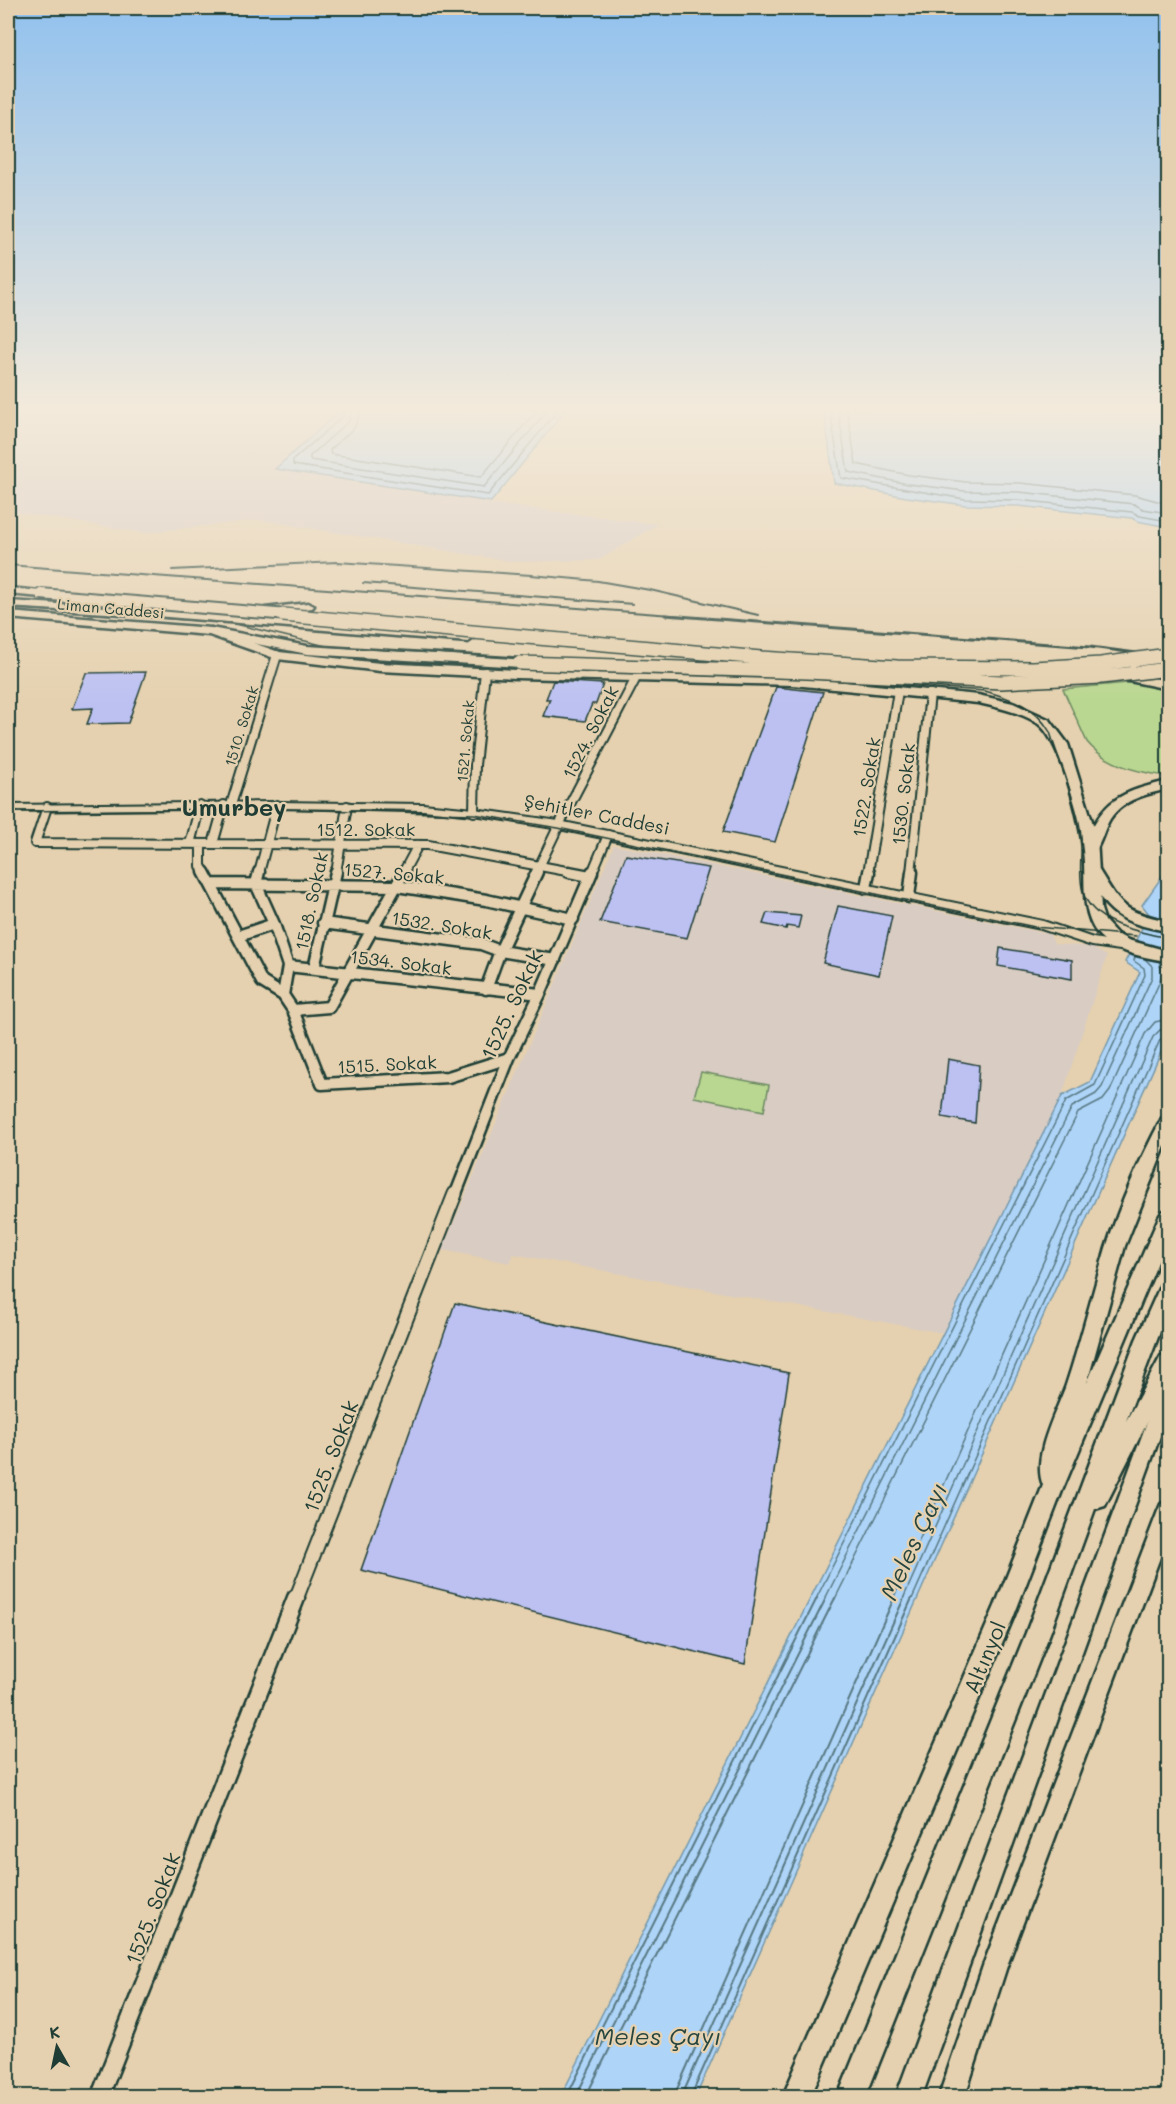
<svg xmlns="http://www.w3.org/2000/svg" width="1176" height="2104" viewBox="0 0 1176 2104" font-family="Mali,sans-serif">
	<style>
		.built { fill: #d9ccc3 }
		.green { fill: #b9d790; stroke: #6c8a62; stroke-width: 1.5 }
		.water { fill: #aed4f8; stroke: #7598aa; stroke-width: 1.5 }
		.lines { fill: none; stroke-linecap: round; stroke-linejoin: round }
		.shore-far1 { stroke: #587982; stroke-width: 1.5 }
		.shore { stroke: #587982; stroke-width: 2 }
		.building { fill: #bcc1f2; stroke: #1f3d34; stroke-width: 1.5 }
		.minor-far3-casing { stroke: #1f3d34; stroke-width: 12 }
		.minor-far2-casing { stroke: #1f3d34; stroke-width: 15 }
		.minor-far1-casing { stroke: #1f3d34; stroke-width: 17 }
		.minor-casing { stroke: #1f3d34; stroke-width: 21 }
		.tertiary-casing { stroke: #1f3d34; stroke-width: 4 }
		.secondary-casing { stroke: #1f3d34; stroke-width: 5 }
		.primary-casing { stroke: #1f3d34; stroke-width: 5 }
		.trunk-casing { stroke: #1f3d34; stroke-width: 5 }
		.minor-far3 { stroke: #e5d1af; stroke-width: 8 }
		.minor-far2 { stroke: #e5d1af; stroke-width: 10 }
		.minor-far1 { stroke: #e5d1af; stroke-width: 13 }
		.minor { stroke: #e5d1af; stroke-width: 16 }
		.tertiary { fill: #e5d1af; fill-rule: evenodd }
		.secondary { fill: #e5d1af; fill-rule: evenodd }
		.primary { fill: #e5d1af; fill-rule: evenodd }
		.trunk { fill: #e5d1af; fill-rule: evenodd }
		.tram { stroke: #1f3d34; stroke-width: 1.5 }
		.rail-far1 { stroke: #1f3d34; stroke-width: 2 }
		.rail { stroke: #1f3d34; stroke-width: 3 }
		.trunk-bridge-far1-casing { stroke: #1f3d34; stroke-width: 14; stroke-linecap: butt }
		.trunk-bridge-casing { stroke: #1f3d34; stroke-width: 16; stroke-linecap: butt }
		.trunk-bridge-far1 { stroke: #e5d1af; stroke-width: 10 }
		.trunk-bridge { stroke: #e5d1af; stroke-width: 13 }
		.labels { text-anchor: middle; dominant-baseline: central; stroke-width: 4.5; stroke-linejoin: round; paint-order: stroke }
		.far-street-label { font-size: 15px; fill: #1f3d34; stroke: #e5d1af }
		.street-label { font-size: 18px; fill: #1f3d34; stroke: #e5d1af }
		.near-street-label { font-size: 21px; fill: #1f3d34; stroke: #e5d1af }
		.district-label { font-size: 24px; font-weight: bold; fill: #1f3d34; stroke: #e5d1af }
		.near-water-label { font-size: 24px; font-style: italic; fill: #26453e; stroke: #e5d1af }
	</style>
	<rect width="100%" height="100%" fill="#e5d1af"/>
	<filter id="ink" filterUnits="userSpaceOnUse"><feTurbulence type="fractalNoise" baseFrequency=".0167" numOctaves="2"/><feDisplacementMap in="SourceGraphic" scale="12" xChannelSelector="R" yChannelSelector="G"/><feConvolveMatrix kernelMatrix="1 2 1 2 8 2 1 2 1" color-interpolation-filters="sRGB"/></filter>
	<g filter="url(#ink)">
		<!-- built -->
		<path class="built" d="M 8,410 L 341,410 L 276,469 L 511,506 L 658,524 L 599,560 L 515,562 L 259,520 L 143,533 L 8,511 Z
			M 614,845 L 1049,934 L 1055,944 L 1091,947 L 1107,956 L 1062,1096 L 943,1333 L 513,1254 L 510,1263 L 442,1250 Z"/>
		<!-- green -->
		<path class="green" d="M 1139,682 L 1168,689 L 1168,776 C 1140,773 1106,765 1087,742 L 1063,689 Z
			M 701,1072 L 769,1085 L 764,1111 L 694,1097 Z"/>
		<!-- water -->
		<path class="water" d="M 341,410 L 566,410 L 491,502 L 275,469 Z
			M 824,410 L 1168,410 L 1168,527 L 1137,521 L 1132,518 L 1018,506 L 965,505 L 906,497 L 834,483 Z
			M 1168,868 L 1168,1036 L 696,2096 L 561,2096 L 1062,1096 L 1090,1082 L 1140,972 L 1125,962 L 1149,914 L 1142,905 Z"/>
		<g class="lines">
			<!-- shore-far1 -->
			<path class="shore-far1" d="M 345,410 L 342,417 L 293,460 L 293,465 L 488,495 L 558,410
				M 352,410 L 349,421 L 310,456 L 310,460 L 484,487 L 548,410
				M 361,410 L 355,427 L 330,450 L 331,454 L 481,477 L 537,410
				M 830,410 L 841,478 L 965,499 L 1018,500 L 1132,512 L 1140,516 L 1168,521
				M 838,410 L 848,472 L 908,484 L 965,491 L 1019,492 L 1134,504 L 1143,509 L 1168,513
				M 847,410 L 856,464 L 909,475 L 966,482 L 1020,483 L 1135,495 L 1168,504
				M 816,1599 L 1066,1101 L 1095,1085 L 1145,975 L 1144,968 L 1134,961 L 1135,956
				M 825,1599 L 1072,1107 L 1096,1094 L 1102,1087 L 1152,977 L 1152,966 L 1144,958
				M 835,1599 L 1078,1113 L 1103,1100 L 1110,1091 L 1160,981 L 1162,972 L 1159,961
				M 893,1599 L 1145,1034 L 1155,1022 L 1168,1019
				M 903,1599 L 1153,1037 L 1160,1030 L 1168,1028
				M 912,1599 L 1160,1040 L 1168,1036"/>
			<!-- shore -->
			<path class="shore" d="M 567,2096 L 817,1598
				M 576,2096 L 826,1598
				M 586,2096 L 835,1598
				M 674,2096 L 894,1598
				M 684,2096 L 685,2089 L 904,1598
				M 691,2096 L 912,1598"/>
		</g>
		<!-- building -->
		<path class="building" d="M 146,672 L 128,723 L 87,724 L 93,708 L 72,709 L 86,673 Z
			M 553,681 L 603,684 L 596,704 L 592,704 L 585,721 L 543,716 L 550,699 L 546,699 Z
			M 776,687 L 823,692 L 775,842 L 723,832 Z
			M 626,855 L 709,868 L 687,938 L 600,922 Z
			M 838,906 L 892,916 L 879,975 L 823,963 Z
			M 767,913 L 801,916 L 798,928 L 787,926 L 786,929 L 763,924 Z
			M 1000,948 L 1072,960 L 1072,979 L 998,966 Z
			M 948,1059 L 979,1065 L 975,1123 L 942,1117 Z
			M 455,1303 L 789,1373 L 745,1664 L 361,1570 Z"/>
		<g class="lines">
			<defs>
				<path id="minor-far3" d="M 231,805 L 277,655
					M 47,807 L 35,843 L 428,845 L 577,873
					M 474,812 L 475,765 L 485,672
					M 190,844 L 200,805
					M 201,844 L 201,866 L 205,873
					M 213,844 L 224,805
					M 259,873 L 277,805
					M 336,873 L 347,806
					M 403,873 L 418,845
					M 536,873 L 559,825 L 636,678
					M 592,873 L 608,835
					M 868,873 L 898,691
					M 911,873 L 930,694"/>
				<path id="minor-far2" d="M 204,872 L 262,982 L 283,995 L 293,1010 L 322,1084 L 448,1077 L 509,1058
					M 259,872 L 256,884 L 274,924 L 288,966
					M 569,872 L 590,876
					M 211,884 L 397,886 L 486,900 L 573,919
					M 866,888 L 869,872
					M 909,897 L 912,872
					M 323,923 L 481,944 L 500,951 L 555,960
					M 238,936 L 274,924
					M 314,968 L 336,872
					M 486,989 L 500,951 L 537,872
					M 283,995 L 288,966 L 540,994
					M 293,1010 L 329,1007 L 404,872
					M 455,1196 L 509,1058 L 540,994 L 592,872"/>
				<path id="minor-far1" d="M 296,1599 L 455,1194"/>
				<path id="minor" d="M 100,2096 L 296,1598"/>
				<path id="tertiary" d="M 277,802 L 423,804 L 474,809 L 559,821 L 1043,921 L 1093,938 L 1131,944 L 1133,947 L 1127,951 L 1092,946 L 1041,929 L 559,829 L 474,815 L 423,810 L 277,808 L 8,811 L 8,805 Z"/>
				<path id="secondary" d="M 1168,1382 L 1168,1414 L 922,2096 L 896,2096 L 1159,1390 L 1161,1384 Z
					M 1168,1501 L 1168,1536 L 1008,1963 L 965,2096 L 939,2096 L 984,1963 L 1158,1511 L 1161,1504 Z"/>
				<path id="primary" d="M 8,601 L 156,610 L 468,634 L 474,638 L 468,642 L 156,616 L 8,607 Z
					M 308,603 L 314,606 L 312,608 L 265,614 L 259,611 L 265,608 Z
					M 8,612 L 211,628 L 279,652 L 380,663 L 517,670 L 793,677 L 978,695 L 1013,703 L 1050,720 L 1068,744 L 1097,837 L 1101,909 L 1105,921 L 1117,934 L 1128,940 L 1168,951 L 1168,961 C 1146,958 1112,952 1097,933 C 1082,913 1085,885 1084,862 C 1083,830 1064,750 1042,727 C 1029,714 996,707 978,703 L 793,685 L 517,678 L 380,671 L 277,659 L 209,635 L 8,618 Z
					M 1119,671 L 1168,681 L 1168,689 L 1115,678 L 1113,675 Z"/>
				<path id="trunk" d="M 8,588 L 41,591 L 47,594 L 41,597 L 8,594 Z
					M 211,628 L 307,646 L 520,659 L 526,663 L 520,667 L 307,654 L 207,634 L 205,632 Z
					M 1168,781 L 1168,789 C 1147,794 1123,799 1110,819 C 1104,829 1102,840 1096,850 L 1086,850 L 1084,847 C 1102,799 1121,792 1168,781 Z
					M 1092,865 L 1097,867 C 1121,906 1121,911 1168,921 L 1168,931 C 1120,923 1106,914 1085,870 Z
					M 1168,1116 L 1168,1139 L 1125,1246 L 1087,1383 L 1159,1217 L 1162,1212 L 1168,1209 L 1168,1238 L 1062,1491 L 1013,1618 L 811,2096 L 783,2096 L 995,1606 L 1043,1485 C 1031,1457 1057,1411 1066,1385 C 1081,1340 1092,1294 1106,1248 C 1120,1204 1140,1159 1162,1118 Z
					M 1168,1282 L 1168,1311 L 1126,1421 L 1161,1356 L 1168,1353 L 1168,1381 L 1105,1506 L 1095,1509 L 1050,1633 L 866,2096 L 838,2096 L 1026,1633 L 1136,1340 L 1161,1284 Z"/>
			</defs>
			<!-- minor-far3 casing -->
			<use href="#minor-far3" class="minor-far3-casing"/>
			<!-- minor-far2 casing -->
			<use href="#minor-far2" class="minor-far2-casing"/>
			<!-- minor-far1 casing -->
			<use href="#minor-far1" class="minor-far1-casing"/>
			<!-- minor casing -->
			<use href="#minor" class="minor-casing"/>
			<!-- tertiary casing -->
			<use href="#tertiary" class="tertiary-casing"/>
			<!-- secondary casing -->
			<use href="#secondary" class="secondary-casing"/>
			<!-- primary casing -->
			<use href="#primary" class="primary-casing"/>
			<!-- trunk casing -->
			<use href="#trunk" class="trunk-casing"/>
			<!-- minor-far3 -->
			<use href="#minor-far3" class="minor-far3"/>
			<!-- minor-far2 -->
			<use href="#minor-far2" class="minor-far2"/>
			<!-- minor-far1 -->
			<use href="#minor-far1" class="minor-far1"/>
			<!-- minor -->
			<use href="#minor" class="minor"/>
			<!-- tertiary -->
			<use href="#tertiary" class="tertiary"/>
			<!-- secondary -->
			<use href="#secondary" class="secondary"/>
			<!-- primary -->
			<use href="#primary" class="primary"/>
			<!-- trunk -->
			<use href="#trunk" class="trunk"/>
			<!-- tram -->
			<path class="tram" d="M 8,608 L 231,623 L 326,646 L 538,660 L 660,674 L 803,678 L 985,691 C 1013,699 1035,706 1050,732 C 1059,762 1075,798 1080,828 C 1084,848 1077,872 1083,892 C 1093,925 1140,932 1168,938
				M 8,811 L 276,809 L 474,814 L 558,828 L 1035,927 L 1136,936"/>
			<!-- rail-far1 -->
			<path class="rail-far1" d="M 8,565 L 685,616
				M 172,570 L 337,562 L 531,575 L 598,581 L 650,590 L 758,615
				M 363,583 L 633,604"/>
			<!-- rail -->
			<path class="rail" d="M 665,615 L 1090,647 L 1168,657"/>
			<defs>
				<path id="trunk-bridge-far1" d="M 41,594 L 300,616"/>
				<path id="trunk-bridge" d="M 283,615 L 761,658 L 897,667 L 1033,668 L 1101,664 L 1168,655
					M 520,663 L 807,672 L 1001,682 L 1102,677 L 1168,669"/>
			</defs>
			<!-- trunk-bridge-far1 casing -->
			<use href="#trunk-bridge-far1" class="trunk-bridge-far1-casing"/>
			<!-- trunk-bridge casing -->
			<use href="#trunk-bridge" class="trunk-bridge-casing"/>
			<!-- trunk-bridge-far1 -->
			<use href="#trunk-bridge-far1" class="trunk-bridge-far1"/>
			<!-- trunk-bridge -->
			<use href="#trunk-bridge" class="trunk-bridge"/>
		</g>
	</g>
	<!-- sky -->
	<linearGradient id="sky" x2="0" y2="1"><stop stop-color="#91c1ee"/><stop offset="0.58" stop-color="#f3eadb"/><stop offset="1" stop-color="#f3eadb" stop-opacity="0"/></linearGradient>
	<rect width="1176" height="705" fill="url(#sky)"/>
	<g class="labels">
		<!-- far-street labels -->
		<g class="far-street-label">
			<text transform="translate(111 608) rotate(5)">Liman Caddesi</text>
			<text transform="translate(241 726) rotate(-73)">1510. Sokak</text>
			<text transform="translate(465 741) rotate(-85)">1521. Sokak</text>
		</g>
		<!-- street labels -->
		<g class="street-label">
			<text transform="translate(590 732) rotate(-63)">1524. Sokak</text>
			<text transform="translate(866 787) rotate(-81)">1522. Sokak</text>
			<text transform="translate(903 794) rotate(-84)">1530. Sokak</text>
			<text transform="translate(597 814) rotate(11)">Şehitler Caddesi</text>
			<text x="366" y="829">1512. Sokak</text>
			<text transform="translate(394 873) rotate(5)">1527. Sokak</text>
			<text transform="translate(311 901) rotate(-78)">1518. Sokak</text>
			<text transform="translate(442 925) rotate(9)">1532. Sokak</text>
			<text transform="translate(401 962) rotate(7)">1534. Sokak</text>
			<text transform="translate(387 1064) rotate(-3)">1515. Sokak</text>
		</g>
		<!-- near-street labels -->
		<g class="near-street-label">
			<text transform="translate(511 1004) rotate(-65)">1525. Sokak</text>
			<text transform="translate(330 1456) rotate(-69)">1525. Sokak</text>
			<text transform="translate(984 1657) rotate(-67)">Altınyol</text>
			<text transform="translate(152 1908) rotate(-69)">1525. Sokak</text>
		</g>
		<!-- district labels -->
		<g class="district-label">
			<text x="234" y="806">Umurbey</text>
		</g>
		<!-- near-water labels -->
		<g class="near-water-label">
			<text transform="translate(913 1541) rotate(-65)">Meles Çayı</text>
			<text x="658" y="2035">Meles Çayı</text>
		</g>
	</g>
	<!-- margin -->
	<rect width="1176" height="2104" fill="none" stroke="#e5d1af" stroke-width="30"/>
	<rect x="15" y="15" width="1146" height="2074" fill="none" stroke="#1f3d34" stroke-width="2" filter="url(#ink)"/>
	<!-- north arrow -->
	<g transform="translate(57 2047) rotate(351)" stroke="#e5d1af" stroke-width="4.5" paint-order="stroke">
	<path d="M0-4.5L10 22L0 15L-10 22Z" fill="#1f3d34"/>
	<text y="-9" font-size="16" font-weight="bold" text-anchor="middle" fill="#1f3d34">K</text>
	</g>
</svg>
